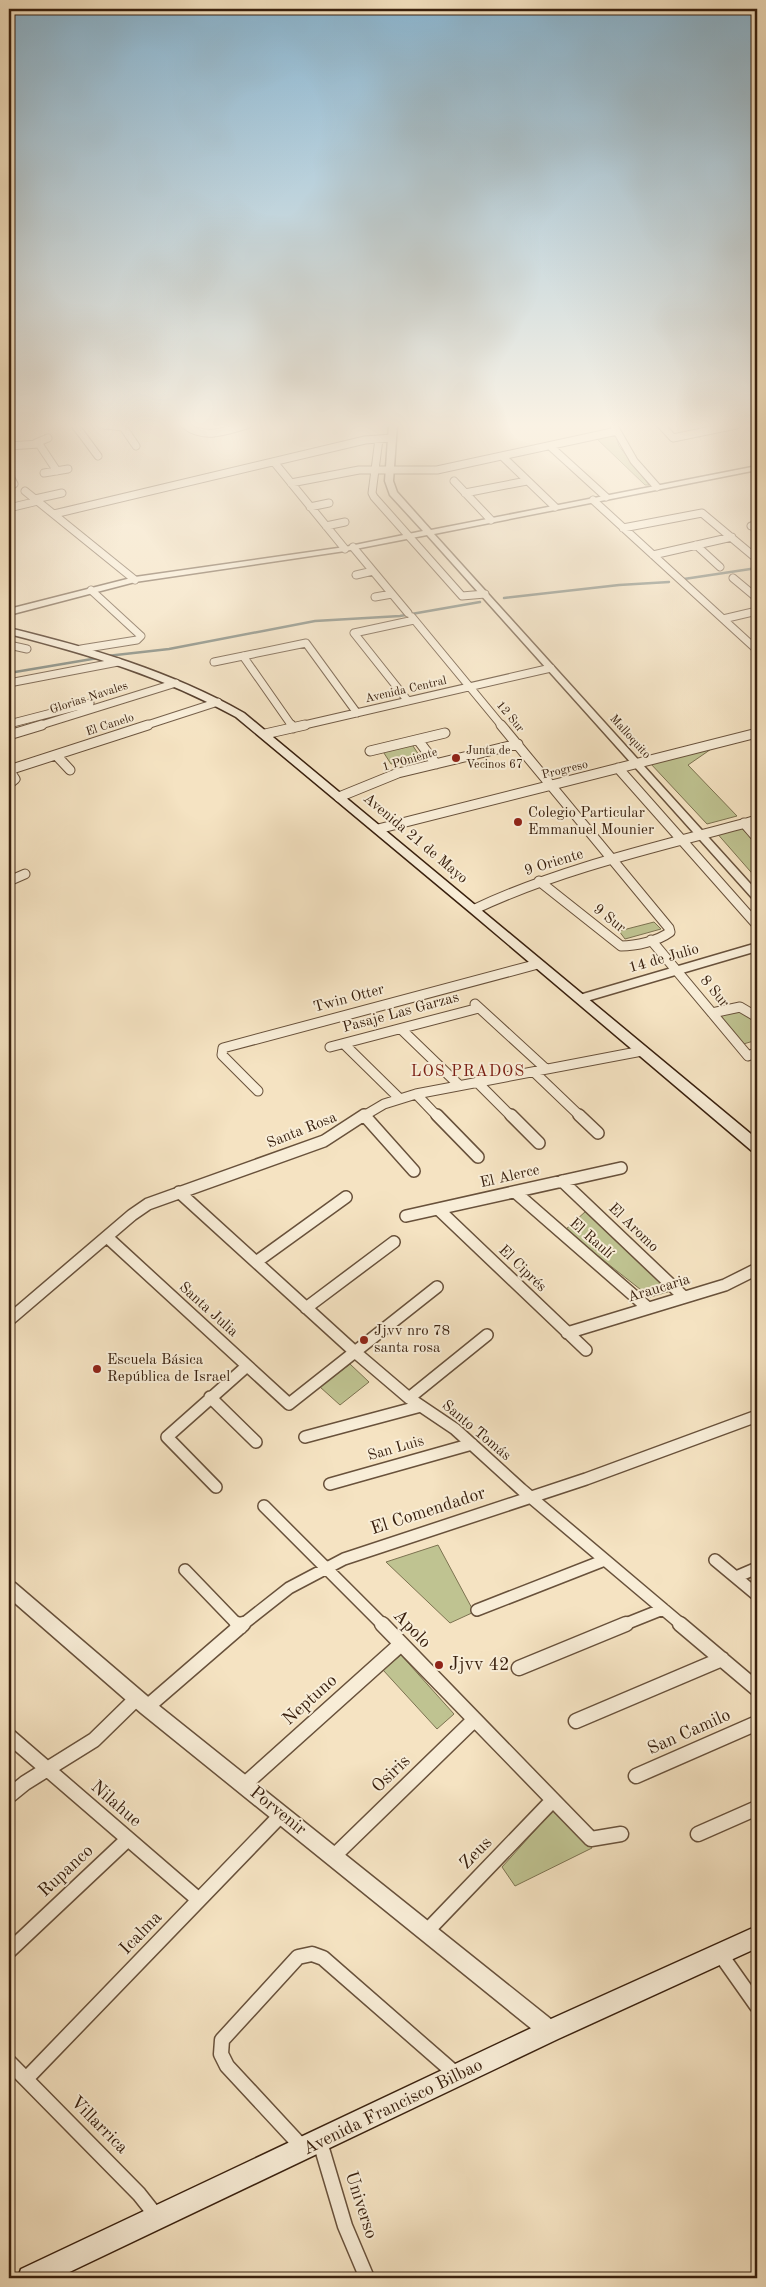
<svg xmlns="http://www.w3.org/2000/svg" width="766" height="2287" viewBox="0 0 766 2287" font-family="'Old Standard TT',serif">
	<style>
		.green { fill: #bfc391; stroke: #7c7250 }
		.lines { fill: none; stroke-linecap: round; stroke-linejoin: round }
		.stream { stroke: #757e75; stroke-width: 2.5 }
		.minor-far3-casing { stroke: #68513b; stroke-width: 9 }
		.minor-far2-casing { stroke: #68513b; stroke-width: 11 }
		.minor-far1-casing { stroke: #68513b; stroke-width: 14 }
		.minor-casing { stroke: #68513b; stroke-width: 17 }
		.tertiary-casing { stroke: #68513b; stroke-width: 3 }
		.secondary-casing { stroke: #39200e; stroke-width: 3 }
		.minor-far3 { stroke: #f8edd7; stroke-width: 7 }
		.minor-far2 { stroke: #f8edd7; stroke-width: 9 }
		.minor-far1 { stroke: #f8edd7; stroke-width: 11 }
		.minor { stroke: #f8edd7; stroke-width: 14 }
		.tertiary { fill: #f8edd7; fill-rule: evenodd }
		.secondary { fill: #f8edd7; fill-rule: evenodd }
		.poi-dot { fill: #8f2418; stroke: #f8edd7; stroke-width: 2 }
		.labels { text-anchor: middle; dominant-baseline: central; stroke-width: 4; stroke-linejoin: round; paint-order: stroke }
		.far-street-label { font-size: 12px; fill: #39200e; stroke: #f8edd7 }
		.far-poi-label { font-size: 12px; fill: #39200e; stroke: #f8edd7; text-anchor: start }
		.poi-label { font-size: 15px; fill: #39200e; stroke: #f8edd7; text-anchor: start }
		.street-label { font-size: 15px; fill: #39200e; stroke: #f8edd7 }
		.neighbourhood-label { font-size: 16px; letter-spacing: 1px; fill: #7a1f14; stroke: #f8edd7 }
		.near-street-label { font-size: 18px; fill: #39200e; stroke: #f8edd7 }
		.near-poi-label { font-size: 18px; fill: #39200e; stroke: #f8edd7; text-anchor: start }
	</style>
	<rect width="100%" height="100%" fill="#f5e3c2"/>
	<filter id="stains"><feTurbulence type="fractalNoise" baseFrequency=".004" numOctaves="4"/><feColorMatrix values="0 0 0 0 .2 0 0 0 0 .09 0 0 0 0 .02 0 0 0 .5 -.17"/></filter>
	<radialGradient id="worn" r=".72"><stop offset=".6" stop-color="#630" stop-opacity="0"/><stop offset="1" stop-color="#630" stop-opacity=".3"/></radialGradient>
	<!-- green -->
	<path class="green" d="M 615,434 L 619,446 L 649,485 L 645,485 L 596,438 Z
		M 411,743 L 421,758 L 391,764 L 382,750 Z
		M 717,745 L 688,765 L 737,816 L 707,824 L 650,763 Z
		M 739,825 L 757,845 L 757,879 L 715,831 Z
		M 654,922 L 661,929 L 625,939 L 619,931 Z
		M 740,1010 L 757,1024 L 757,1040 L 740,1045 L 715,1015 Z
		M 586,1211 L 671,1291 L 650,1297 L 565,1230 Z
		M 350,1364 L 369,1382 L 340,1405 L 320,1387 Z
		M 438,1545 L 474,1612 L 450,1623 L 386,1562 Z
		M 401,1655 L 454,1714 L 437,1729 L 383,1670 Z
		M 558,1805 L 592,1848 L 515,1886 L 502,1867 Z"/>
	<g class="lines">
		<!-- stream -->
		<path class="stream" d="M 684,579 L 757,568
			M 504,598 L 619,585 L 669,582
			M 107,656 L 169,649 L 315,621 L 400,616 L 480,602
			M 9,673 L 98,658"/>
		<defs>
			<path id="minor-far3" d="M 75,425 L 98,456
				M 105,425 L 123,427 L 136,446
				M 185,425 C 204,440 226,431 247,425
				M 661,425 L 673,438 L 736,425
				M 614,426 L 634,461 L 657,487
				M 379,439 L 372,493 L 374,497 L 462,596 L 485,594
				M 36,443 L 48,438
				M 9,446 L 39,444 L 57,471
				M 551,447 L 606,497
				M 503,457 L 555,507
				M 274,462 L 345,549
				M 44,473 L 68,469
				M 9,475 L 14,484
				M 454,481 L 491,520
				M 291,483 L 359,470 L 437,470 L 617,431
				M 25,491 L 135,580
				M 465,493 L 527,481
				M 35,499 L 62,493
				M 593,500 L 757,650
				M 310,507 L 329,503
				M 9,508 L 38,501
				M 54,514 L 365,440 L 392,438
				M 326,526 L 345,522
				M 751,526 L 757,524
				M 623,528 L 702,513 L 757,559
				M 696,545 L 720,567
				M 353,547 L 408,613
				M 653,555 L 732,537
				M 356,575 L 373,571
				M 733,578 L 757,598
				M 375,597 L 392,594
				M 412,617 L 502,726
				M 723,619 L 757,611
				M 9,645 L 27,649
				M 81,649 L 137,640 L 141,636 L 91,590
				M 243,656 L 292,726
				M 214,662 L 306,643 L 357,713
				M 9,683 L 118,662
				M 408,701 L 354,633 L 414,620
				M 9,724 L 90,703
				M 38,726 L 176,683
				M 144,726 L 218,702
				M 300,726 L 551,668"/>
			<path id="minor-far2" d="M 291,725 L 293,728
				M 501,725 L 669,928 L 670,932 C 658,941 636,946 621,946 L 539,881
				M 265,734 L 305,725
				M 9,735 L 42,725
				M 418,740 L 436,764
				M 370,751 L 445,733
				M 56,755 L 70,770
				M 618,768 L 757,925
				M 9,770 L 148,725
				M 9,770 L 15,779 L 9,784
				M 339,797 L 398,773 L 518,744
				M 744,823 L 757,838
				M 378,829 L 757,733
				M 9,881 L 25,874
				M 475,909 C 564,867 662,846 757,820
				M 651,940 L 748,1056 L 757,1052
				M 475,1004 L 546,1069
				M 712,1013 L 740,1007 L 757,1017
				M 401,1029 L 459,1085
				M 344,1044 L 399,1098
				M 330,1047 L 479,1008
				M 534,1072 L 581,1117
				M 477,1082 L 512,1117
				M 258,1091 L 222,1055 L 223,1048 L 538,964
				M 416,1094 L 438,1117
				M 364,1115 L 365,1117
				M 362,1117 L 384,1104 L 416,1094 L 642,1051"/>
			<path id="minor-far1" d="M 364,1115 L 414,1171
				M 437,1115 L 478,1157
				M 511,1115 L 539,1143
				M 579,1115 L 598,1133
				M 562,1181 L 684,1297
				M 179,1192 L 355,1352 L 409,1398 L 455,1429 L 521,1489 L 682,1625
				M 515,1192 L 648,1308
				M 438,1209 L 586,1350
				M 406,1216 L 621,1168
				M 107,1237 L 289,1404 L 437,1287
				M 256,1262 L 346,1197
				M 306,1308 L 394,1242
				M 9,1320 L 132,1215 L 148,1204 L 324,1141 L 364,1115
				M 567,1333 L 725,1285 L 757,1269
				M 210,1397 L 256,1442
				M 409,1398 L 487,1335
				M 305,1437 L 421,1406
				M 330,1484 L 472,1444
				M 216,1487 L 167,1437 L 247,1366
				M 264,1506 L 383,1625
				M 715,1560 L 757,1595
				M 185,1570 L 238,1625
				M 736,1577 L 757,1568
				M 477,1610 L 605,1560
				M 242,1625 L 289,1588 L 344,1559 L 586,1479 L 757,1416
				M 623,1625 L 663,1609"/>
			<path id="minor" d="M 237,1624 L 240,1627
				M 382,1624 L 591,1839 L 621,1834
				M 680,1624 L 757,1689
				M 519,1668 L 626,1624
				M 147,1707 L 243,1624
				M 576,1721 L 722,1659
				M 9,1736 L 199,1900
				M 636,1776 L 757,1723
				M 245,1784 L 401,1644
				M 9,1796 L 25,1783 L 94,1740 L 137,1698
				M 698,1834 L 757,1808
				M 334,1856 L 474,1720
				M 427,1931 L 553,1800
				M 9,1951 L 128,1839
				M 721,1955 L 757,2006
				M 9,2062 L 139,2194 L 158,2218
				M 26,2079 L 282,1814
				M 320,2142 L 345,2226 L 367,2278
				M 304,2149 L 227,2066 L 221,2054 L 222,2040 L 298,1957 L 312,1954 L 323,1958 L 457,2075"/>
			<path id="tertiary" d="M 389,425 L 397,425 L 393,481 L 397,492 L 431,530 L 757,466 L 757,470 L 434,534 L 757,891 L 757,900 L 753,899 L 427,535 L 345,551 L 135,582 L 9,615 L 9,609 L 135,577 L 345,547 L 423,531 L 390,495 L 385,481 Z
				M 757,943 L 757,951 L 580,1003 L 574,999 L 576,996 Z
				M 9,1581 L 15,1583 L 153,1701 L 557,2024 L 559,2031 L 557,2038 L 550,2040 L 543,2038 L 141,1713 L 9,1598 Z"/>
			<path id="secondary" d="M 9,628 C 91,648 170,671 244,713 L 757,1139 L 757,1153 L 752,1151 L 470,912 L 236,717 C 164,677 88,654 9,634 Z
				M 757,1926 L 757,1948 L 558,2039 L 57,2278 L 18,2278 L 21,2269 L 542,2023 Z"/>
		</defs>
		<!-- minor-far3 casing -->
		<use href="#minor-far3" class="minor-far3-casing"/>
		<!-- minor-far2 casing -->
		<use href="#minor-far2" class="minor-far2-casing"/>
		<!-- minor-far1 casing -->
		<use href="#minor-far1" class="minor-far1-casing"/>
		<!-- minor casing -->
		<use href="#minor" class="minor-casing"/>
		<!-- tertiary casing -->
		<use href="#tertiary" class="tertiary-casing"/>
		<!-- secondary casing -->
		<use href="#secondary" class="secondary-casing"/>
		<!-- minor-far3 -->
		<use href="#minor-far3" class="minor-far3"/>
		<!-- minor-far2 -->
		<use href="#minor-far2" class="minor-far2"/>
		<!-- minor-far1 -->
		<use href="#minor-far1" class="minor-far1"/>
		<!-- minor -->
		<use href="#minor" class="minor"/>
		<!-- tertiary -->
		<use href="#tertiary" class="tertiary"/>
		<!-- secondary -->
		<use href="#secondary" class="secondary"/>
	</g>
	<!-- sky -->
	<linearGradient id="sky" x2="0" y2="1"><stop stop-color="#8ab8d5"/><stop offset="0.57" stop-color="#faf2e4"/><stop offset="1" stop-color="#faf2e4" stop-opacity="0"/></linearGradient>
	<rect width="766" height="746" fill="url(#sky)"/>
	<!-- markers -->
	<g class="poi-dot">
		<circle cx="456" cy="758" r="5"/>
		<circle cx="518" cy="822" r="5"/>
		<circle cx="364" cy="1340" r="5"/>
		<circle cx="97" cy="1369" r="5"/>
		<circle cx="439" cy="1665" r="5"/>
	</g>
	<g class="labels">
		<!-- far-street labels -->
		<g class="far-street-label">
			<text transform="translate(406 690) rotate(-13)">Avenida Central</text>
			<text transform="translate(89 698) rotate(-18)">Glorias Navales</text>
			<text transform="translate(510 717) rotate(50)">12 Sur</text>
			<text transform="translate(110 725) rotate(-18)">El Canelo</text>
			<text transform="translate(630 737) rotate(48)">Malloquito</text>
			<text transform="translate(410 760) rotate(-16)">1 P0niente</text>
			<text transform="translate(565 770) rotate(-14)">Progreso</text>
		</g>
		<!-- far-poi labels -->
		<g class="far-poi-label">
			<text x="466" y="751">Junta de<tspan x="466" dy="14">Vecinos 67</tspan></text>
		</g>
		<!-- poi labels -->
		<g class="poi-label">
			<text x="528" y="813">Colegio Particular<tspan x="528" dy="17">Emmanuel Mounier</tspan></text>
			<text x="374" y="1331">Jjvv nro 78<tspan x="374" dy="17">santa rosa</tspan></text>
			<text x="107" y="1360">Escuela Básica<tspan x="107" dy="17">República de Israel</tspan></text>
		</g>
		<!-- street labels -->
		<g class="street-label">
			<text transform="translate(415 839) rotate(40)">Avenida 21 de Mayo</text>
			<text transform="translate(554 863) rotate(-17)">9 Oriente</text>
			<text transform="translate(609 919) rotate(38)">9 Sur</text>
			<text transform="translate(664 959) rotate(-16)">14 de Julio</text>
			<text transform="translate(714 992) rotate(50)">8 Sur</text>
			<text transform="translate(349 999) rotate(-15)">Twin Otter</text>
			<text transform="translate(401 1013) rotate(-15)">Pasaje Las Garzas</text>
			<text transform="translate(302 1131) rotate(-22)">Santa Rosa</text>
			<text transform="translate(510 1177) rotate(-13)">El Alerce</text>
			<text transform="translate(633 1228) rotate(44)">El Aromo</text>
			<text transform="translate(591 1239) rotate(41)">El Raulí</text>
			<text transform="translate(522 1269) rotate(44)">El Ciprés</text>
			<text transform="translate(659 1289) rotate(-17)">Araucaria</text>
			<text transform="translate(208 1310) rotate(42)">Santa Julia</text>
			<text transform="translate(476 1431) rotate(40)">Santo Tomás</text>
			<text transform="translate(396 1449) rotate(-16)">San Luis</text>
		</g>
		<!-- neighbourhood labels -->
		<g class="neighbourhood-label">
			<text x="468" y="1072">LOS PRADOS</text>
		</g>
		<!-- near-street labels -->
		<g class="near-street-label">
			<text transform="translate(428 1511) rotate(-18)">El Comendador</text>
			<text transform="translate(412 1629) rotate(46)">Apolo</text>
			<text transform="translate(310 1700) rotate(-42)">Neptuno</text>
			<text transform="translate(689 1732) rotate(-24)">San Camilo</text>
			<text transform="translate(391 1774) rotate(-44)">Osiris</text>
			<text transform="translate(116 1804) rotate(41)">Nilahue</text>
			<text transform="translate(278 1811) rotate(39)">Porvenir</text>
			<text transform="translate(476 1853) rotate(-46)">Zeus</text>
			<text transform="translate(66 1871) rotate(-43)">Rupanco</text>
			<text transform="translate(141 1933) rotate(-46)">Icalma</text>
			<text transform="translate(393 2107) rotate(-26)">Avenida Francisco Bilbao</text>
			<text transform="translate(99 2125) rotate(45)">Villarrica</text>
			<text transform="translate(361 2205) rotate(72)">Universo</text>
		</g>
		<!-- near-poi labels -->
		<g class="near-poi-label">
			<text x="449" y="1665">Jjvv 42</text>
		</g>
	</g>
	<!-- margin -->
	<rect width="766" height="2287" fill="none" stroke="#f5e3c2" stroke-width="30"/>
	<rect x="10" y="10" width="746" height="2267" fill="none" stroke="#39200e" stroke-width="2.5"/>
	<rect x="15" y="15" width="736" height="2257" fill="none" stroke="#39200e"/>
	<rect width="100%" height="100%" filter="url(#stains)"/>
	<rect width="100%" height="100%" fill="url(#worn)"/>
</svg>
